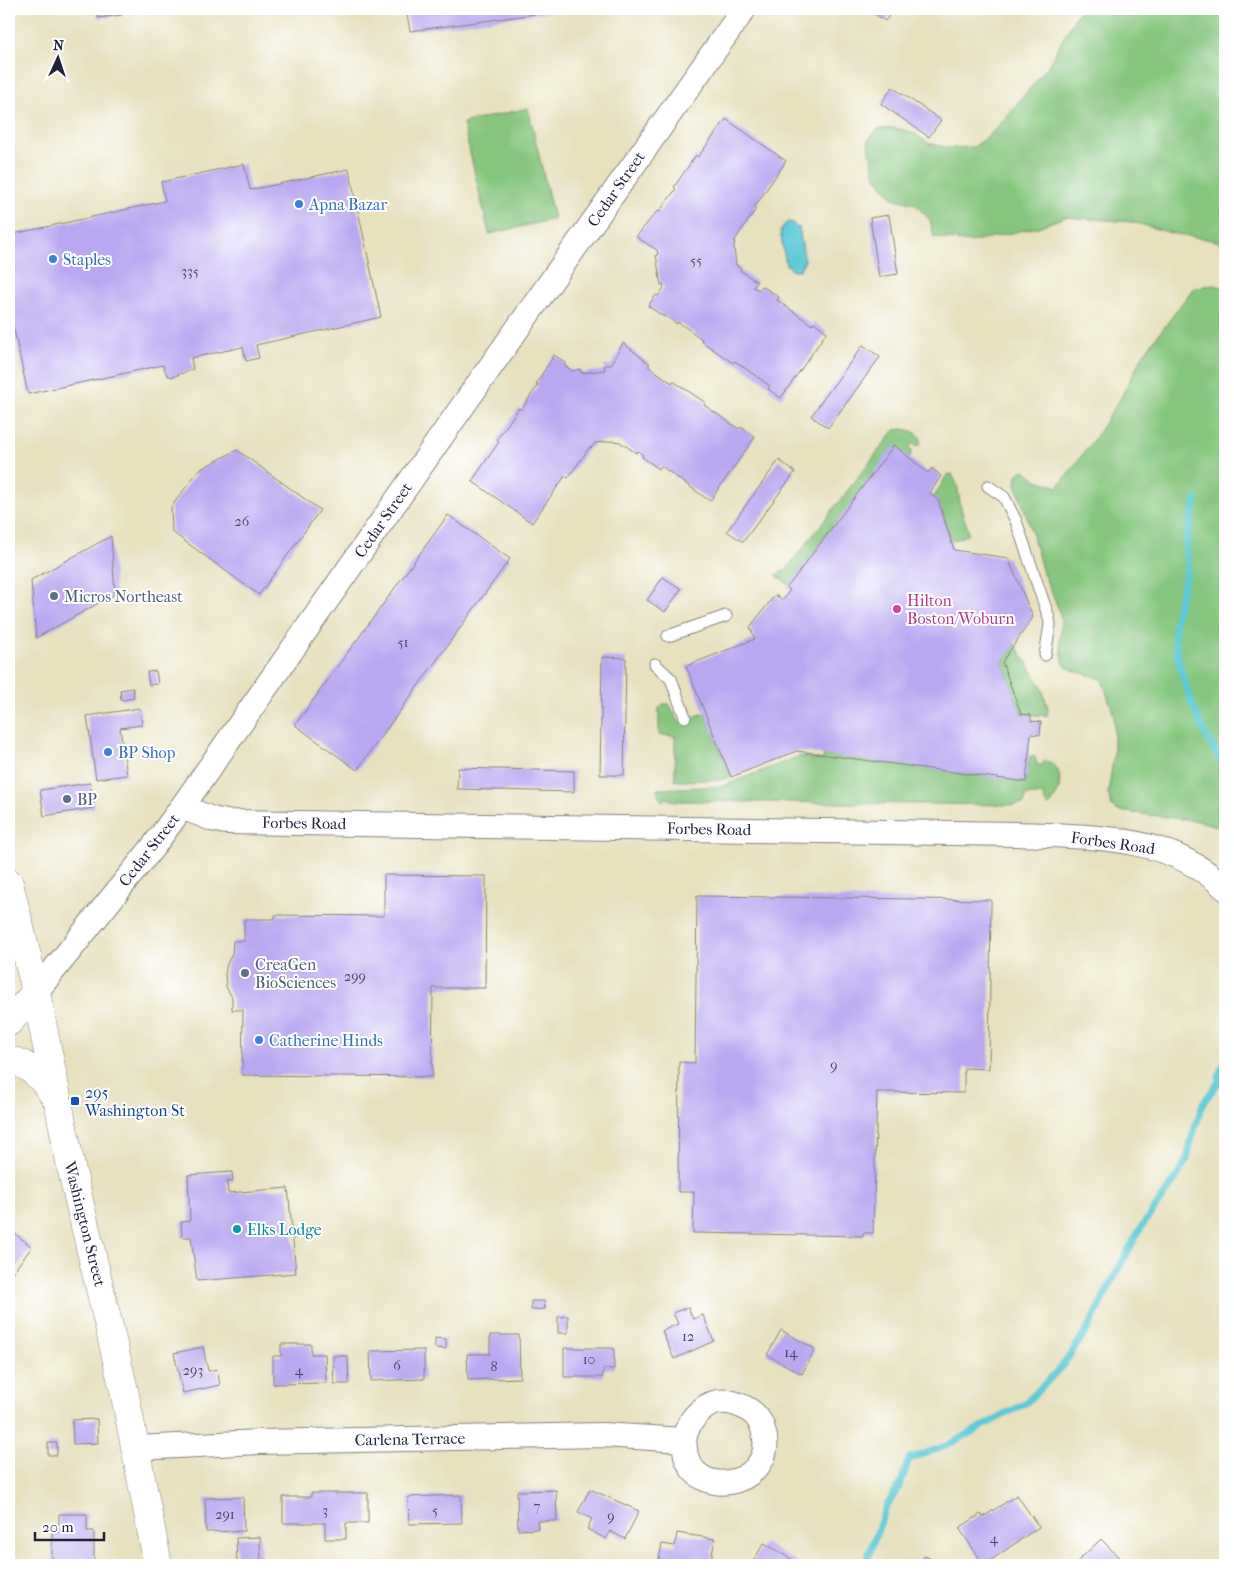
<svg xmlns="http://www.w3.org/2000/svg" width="1234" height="1574" viewBox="0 0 1234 1574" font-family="'IM FELL French Canon',serif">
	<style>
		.green { fill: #86c67e; stroke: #54745c }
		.water { fill: #5ecad6; stroke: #407688 }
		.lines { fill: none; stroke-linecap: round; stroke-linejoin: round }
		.stream { stroke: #5ecad6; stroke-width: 7 }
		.building { fill: #b9a8f1 }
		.service-casing { stroke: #84827c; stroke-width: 13 }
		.minor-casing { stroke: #84827c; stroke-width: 26 }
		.tertiary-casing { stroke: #84827c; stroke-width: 29 }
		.secondary-casing { stroke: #84827c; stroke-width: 29 }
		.service { stroke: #fff; stroke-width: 11 }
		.minor { stroke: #fff; stroke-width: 24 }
		.tertiary { stroke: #fff; stroke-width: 28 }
		.secondary { stroke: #fff; stroke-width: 28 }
		.shop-dot { fill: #3f7fe0; stroke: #fff; stroke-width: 2 }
		.service-dot { fill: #5c6f8a; stroke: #fff; stroke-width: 2 }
		.hotel-dot { fill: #d1479c; stroke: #fff; stroke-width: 2 }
		.transit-dot { fill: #1a4fb4; stroke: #fff; stroke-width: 2 }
		.culture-dot { fill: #0f9aa8; stroke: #fff; stroke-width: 2 }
		.labels { text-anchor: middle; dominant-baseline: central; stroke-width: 4; stroke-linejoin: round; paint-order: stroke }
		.number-label { font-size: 14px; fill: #484468 }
		.street-label { font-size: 16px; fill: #22223b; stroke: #fff }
		.shop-label { font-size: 16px; fill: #366cbe; stroke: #fff; text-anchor: start }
		.service-label { font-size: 16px; fill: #4e5e75; stroke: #fff; text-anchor: start }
		.hotel-label { font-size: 16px; fill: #b23c85; stroke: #fff; text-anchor: start }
		.transit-label { font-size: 16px; fill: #164399; stroke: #fff; text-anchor: start }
		.culture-label { font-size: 16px; fill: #0d838f; stroke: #fff; text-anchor: start }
	</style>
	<rect width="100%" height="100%" fill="#fff"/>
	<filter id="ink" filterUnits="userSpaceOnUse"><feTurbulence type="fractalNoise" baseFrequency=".02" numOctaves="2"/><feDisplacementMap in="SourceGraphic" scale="10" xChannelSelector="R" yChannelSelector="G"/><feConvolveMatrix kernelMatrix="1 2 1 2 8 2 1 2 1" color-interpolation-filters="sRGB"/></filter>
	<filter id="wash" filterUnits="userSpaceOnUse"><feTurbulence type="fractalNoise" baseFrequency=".0096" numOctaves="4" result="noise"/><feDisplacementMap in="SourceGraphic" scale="20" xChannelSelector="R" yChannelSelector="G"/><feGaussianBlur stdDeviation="1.12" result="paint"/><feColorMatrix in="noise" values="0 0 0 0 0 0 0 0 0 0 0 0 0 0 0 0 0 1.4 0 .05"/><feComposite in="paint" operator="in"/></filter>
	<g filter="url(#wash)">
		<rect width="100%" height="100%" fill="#e7e1be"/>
		<!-- green -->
		<path class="green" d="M 1080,9 L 1225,9 L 1225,246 L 1217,241 L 1171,233 L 1133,222 L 1065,217 L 1038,227 L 970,242 L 934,237 L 930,220 L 915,204 L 893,198 L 875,176 L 868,140 L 878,129 L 895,128 L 912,132 L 928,143 L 949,148 L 974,147 L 995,130 L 1046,69 Z
			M 528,108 L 554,219 L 489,234 L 463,123 Z
			M 1213,285 L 1225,288 L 1225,832 L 1217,826 L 1199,821 L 1118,811 L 1112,807 L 1108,793 L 1114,754 L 1114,716 L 1102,679 L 1075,671 L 1066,667 L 1063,661 L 1060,642 L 1061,625 L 1060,612 L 1043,573 L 1030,526 L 1016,485 C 1016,478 1017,471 1025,470 L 1037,480 L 1058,487 L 1095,438 L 1120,399 L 1143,355 L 1192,290 L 1197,287 Z
			M 903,429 C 911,430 916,432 921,438 L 920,445 L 917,446 L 912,444 L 909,447 L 912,452 L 909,458 L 894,446 L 789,585 L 776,575 L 786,570 L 890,436 L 895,430 Z
			M 952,474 L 957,485 L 961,508 L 969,534 L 952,541 L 938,501 L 934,497 L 947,475 Z
			M 1015,644 L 1041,685 L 1048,708 L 1047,716 L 1021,714 L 1002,662 Z
			M 663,704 L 669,704 L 679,722 L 705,713 L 731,777 L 720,780 L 675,781 L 675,736 L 659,735 L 659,708 Z
			M 824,754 L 1026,782 L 1030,756 L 1035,757 L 1037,765 L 1042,765 L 1045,761 C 1067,765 1061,795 1049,806 L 1045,803 L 1043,795 L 1026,795 L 1024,804 L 1013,805 L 676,801 L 670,800 L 666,798 L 662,801 L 659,797 L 657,789 L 723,786 L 800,756 L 823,760 Z"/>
		<!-- water -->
		<path class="water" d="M 788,222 L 793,223 L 797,228 L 799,227 L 805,262 L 803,263 L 800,270 L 791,270 L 789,265 L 786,265 L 780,231 L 782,230 L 784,225 Z"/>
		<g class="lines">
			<!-- stream -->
			<path class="stream" d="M 1196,500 C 1193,515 1187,530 1186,545 C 1185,551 1188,558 1188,564 C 1185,588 1173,611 1175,636 C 1177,673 1203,737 1225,767
				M 865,1565 L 886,1507 L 900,1485 L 909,1459 L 946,1446 L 1026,1403 L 1064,1364 L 1087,1330 L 1125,1256 L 1142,1226 L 1175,1180 L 1187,1159 L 1192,1137 L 1203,1103 L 1218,1083 L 1221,1069 L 1225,1064"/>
		</g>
		<g id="blocks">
			<!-- building -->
			<path class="building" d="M 97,9 L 121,9 L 122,15 L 98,18 Z
				M 406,9 L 565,9 L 565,10 L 410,31 Z
				M 868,9 L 894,9 L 885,21 Z
				M 892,87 L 941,120 L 929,137 L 881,104 Z
				M 726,119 L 786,161 L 754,208 L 756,209 L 735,240 L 734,247 L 736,265 L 740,268 L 741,271 L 757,282 L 753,287 L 759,290 L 762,286 L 779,297 L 777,300 L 812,325 L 814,322 L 827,332 L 781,398 L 768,389 L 770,386 L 735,361 L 733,363 L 701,341 L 702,339 L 678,322 L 677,324 L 665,316 L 664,317 L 648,306 L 656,295 L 658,296 L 664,288 L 663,284 L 661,285 L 656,255 L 658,255 L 657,250 L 636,237 L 657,211 L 659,212 L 676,189 L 674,187 L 696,155 L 698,157 Z
				M 244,164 L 250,190 L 349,169 L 381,317 L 256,345 L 259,358 L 246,361 L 243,347 L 191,358 L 193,369 L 172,377 L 167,375 L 163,365 L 28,394 L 9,307 L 9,235 L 165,201 L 161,182 Z
				M 889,215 L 898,274 L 879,277 L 870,218 Z
				M 623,343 L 650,364 L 648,366 L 672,383 L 673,381 L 706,403 L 704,405 L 739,429 L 741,427 L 755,437 L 710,501 L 661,466 L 659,469 L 642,457 L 643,455 L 638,451 L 636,453 L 620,442 L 613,441 L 595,443 L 592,447 L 589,448 L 568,478 L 565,476 L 532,523 L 472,481 L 499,442 L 497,439 L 519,408 L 521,410 L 538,385 L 536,384 L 554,355 L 566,363 L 564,365 L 572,371 L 580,369 L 581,373 L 605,370 L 604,365 L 611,365 Z
				M 863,345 L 880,357 L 828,428 L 811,416 Z
				M 894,445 L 928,473 L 932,468 L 941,476 L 930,493 L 938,500 L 954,550 L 1008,558 L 1033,617 L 1002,662 L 1021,714 L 1031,715 L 1031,721 L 1041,722 L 1040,735 L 1031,734 L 1026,782 L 797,751 L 731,777 L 686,666 L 755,639 L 750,627 L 775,595 L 783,600 L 790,590 L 787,587 L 789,585 Z
				M 237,450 L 320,510 L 259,595 L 172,532 L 171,507 L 199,470 Z
				M 779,460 L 795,472 L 743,542 L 727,531 Z
				M 448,515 L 510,559 L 357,770 L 295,725 Z
				M 111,536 L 115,594 L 36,638 L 31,580 Z
				M 663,577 L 681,589 L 665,612 L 647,600 Z
				M 602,657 L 626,658 L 624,775 L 600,775 Z
				M 156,671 L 158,684 L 149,685 L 147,672 Z
				M 133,688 L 134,698 L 121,700 L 120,690 Z
				M 140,708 L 142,725 L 120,728 L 127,775 L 96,779 L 87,716 Z
				M 458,768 L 574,771 L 574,792 L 457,789 Z
				M 90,783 L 94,808 L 44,816 L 40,790 Z
				M 384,875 L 486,876 L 485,988 L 433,988 L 432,1077 L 242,1075 L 243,1010 L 232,1010 L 232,997 L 226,987 L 225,974 L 227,964 L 232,954 L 233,941 L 244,941 L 244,919 L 275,919 L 275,915 L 384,916 Z
				M 697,896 L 991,900 L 989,1069 L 964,1068 L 964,1093 L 877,1092 L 873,1233 L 863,1233 L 864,1236 L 693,1233 L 694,1192 L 678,1192 L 679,1062 L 695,1063 Z
				M 232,1172 L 233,1181 L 227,1182 L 228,1193 L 288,1188 L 296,1273 L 197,1281 L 191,1237 L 182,1237 L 181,1222 L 190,1221 L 188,1175 Z
				M 9,1229 L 32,1247 L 9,1277 Z
				M 531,1301 L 544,1301 L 545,1309 L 531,1310 Z
				M 688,1307 L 693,1319 L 703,1315 L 714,1341 L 674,1359 L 662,1331 L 678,1324 L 673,1313 Z
				M 568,1316 L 568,1333 L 558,1333 L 558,1317 Z
				M 781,1330 L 815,1349 L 802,1374 L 767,1355 Z
				M 490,1335 L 519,1335 L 520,1378 L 468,1380 L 467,1354 L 490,1354 Z
				M 435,1338 L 446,1339 L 446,1349 L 435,1348 Z
				M 281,1344 L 311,1344 L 311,1354 L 325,1354 L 326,1383 L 273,1384 L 273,1356 L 281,1356 Z
				M 203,1347 L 208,1371 L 217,1369 L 220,1385 L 183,1393 L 174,1353 Z
				M 564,1348 L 614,1348 L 614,1369 L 603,1369 L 603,1377 L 564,1377 Z
				M 424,1350 L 424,1379 L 371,1381 L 370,1351 Z
				M 333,1356 L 348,1356 L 349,1384 L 334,1384 Z
				M 97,1419 L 98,1443 L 73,1444 L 72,1420 Z
				M 48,1443 L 57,1443 L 57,1455 L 48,1455 Z
				M 590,1489 L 639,1511 L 625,1539 L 610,1531 L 606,1539 L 587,1529 L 592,1519 L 578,1512 Z
				M 556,1490 L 557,1521 L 537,1521 L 538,1529 L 518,1530 L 517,1491 Z
				M 311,1493 L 368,1493 L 368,1523 L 346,1523 L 346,1539 L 325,1539 L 325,1523 L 283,1523 L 283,1497 L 311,1497 Z
				M 461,1495 L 462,1523 L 409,1524 L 408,1497 Z
				M 1017,1495 L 1039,1527 L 984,1565 L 959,1528 L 981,1514 L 983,1517 Z
				M 243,1497 L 244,1531 L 206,1532 L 205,1498 Z
				M 59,1514 L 87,1514 L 87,1531 L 94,1531 L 94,1565 L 52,1565 L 52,1532 L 59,1532 Z
				M 677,1533 L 715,1539 L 710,1565 L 658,1565 L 662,1544 L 675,1546 Z
				M 260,1537 L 261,1563 L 237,1564 L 236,1538 Z
				M 1101,1539 L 1126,1565 L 1080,1565 L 1077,1562 Z
				M 764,1543 L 798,1563 L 797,1565 L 751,1565 Z
				M 924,1556 L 935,1561 L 933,1565 L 919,1565 Z"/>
		</g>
	</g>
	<g filter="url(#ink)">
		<use href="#blocks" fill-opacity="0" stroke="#84827c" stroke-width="1"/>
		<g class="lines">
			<defs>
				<path id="service" d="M 988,486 L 1004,497 L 1016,521 L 1049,618 L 1050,625 L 1045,655
					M 668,636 L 726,616
					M 655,664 L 671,679 L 685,717"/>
				<path id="minor" d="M 182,807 L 212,819 L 226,822 L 1018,834 C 1091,837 1169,834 1225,888
					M 36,992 L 153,847 L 182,807 L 469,397 L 744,9
					M 136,1448 L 260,1442 L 602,1435 L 684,1440 C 688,1418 708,1396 733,1403 C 747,1407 759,1415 763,1429 C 780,1481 701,1505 686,1456 C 685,1451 685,1445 684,1440"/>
				<path id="tertiary" d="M 9,1022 L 36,992"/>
				<path id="secondary" d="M 9,883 L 36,992 L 71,1167 L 124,1390 L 158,1565
					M 9,1060 C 31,1064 43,1079 55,1097"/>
			</defs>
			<!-- service casing -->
			<use href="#service" class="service-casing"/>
			<!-- minor casing -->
			<use href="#minor" class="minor-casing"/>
			<!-- tertiary casing -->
			<use href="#tertiary" class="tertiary-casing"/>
			<!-- secondary casing -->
			<use href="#secondary" class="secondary-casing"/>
			<!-- service -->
			<use href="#service" class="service"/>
			<!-- minor -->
			<use href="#minor" class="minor"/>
			<!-- tertiary -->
			<use href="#tertiary" class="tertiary"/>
			<!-- secondary -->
			<use href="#secondary" class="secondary"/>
		</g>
	</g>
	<!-- markers -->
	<g class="shop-dot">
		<circle cx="299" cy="204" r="5"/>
		<circle cx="53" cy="259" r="5"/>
		<circle cx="108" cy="752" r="5"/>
		<circle cx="259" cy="1040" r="5"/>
	</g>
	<g class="service-dot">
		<circle cx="54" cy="596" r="5"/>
		<circle cx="67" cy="799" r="5"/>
		<circle cx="245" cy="973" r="5"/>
	</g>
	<circle class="hotel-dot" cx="897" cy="609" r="5"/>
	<rect class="transit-dot" x="70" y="1096" width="10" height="10" rx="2.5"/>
	<circle class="culture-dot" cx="237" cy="1229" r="5"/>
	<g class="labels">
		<!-- number labels -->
		<g class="number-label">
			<text x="696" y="260">55</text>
			<text x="190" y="271">335</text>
			<text x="242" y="521">26</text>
			<text x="403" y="642">51</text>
			<text x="355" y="976">299</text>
			<text x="834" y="1065">9</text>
			<text x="688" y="1336">12</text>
			<text x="791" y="1352">14</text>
			<text x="589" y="1359">10</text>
			<text x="397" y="1365">6</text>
			<text x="494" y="1366">8</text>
			<text x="193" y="1370">293</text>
			<text x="299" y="1370">4</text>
			<text x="537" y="1506">7</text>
			<text x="325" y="1510">3</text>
			<text x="435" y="1510">5</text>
			<text x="225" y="1514">291</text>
			<text x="611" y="1516">9</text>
			<text x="994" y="1538">4</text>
		</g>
		<!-- street labels -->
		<g class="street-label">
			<text transform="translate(616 189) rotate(-55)">Cedar Street</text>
			<text transform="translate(383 520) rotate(-55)">Cedar Street</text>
			<text transform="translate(304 823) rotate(1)">Forbes Road</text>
			<text transform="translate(709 829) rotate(1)">Forbes Road</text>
			<text transform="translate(1113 843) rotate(8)">Forbes Road</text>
			<text transform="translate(149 850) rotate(-52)">Cedar Street</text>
			<text transform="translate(85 1224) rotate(76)">Washington Street</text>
			<text transform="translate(410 1439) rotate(-1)">Carlena Terrace</text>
		</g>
		<!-- shop labels -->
		<g class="shop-label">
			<text x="309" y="204">Apna Bazar</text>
			<text x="63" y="259">Staples</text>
			<text x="118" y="752">BP Shop</text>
			<text x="269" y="1040">Catherine Hinds</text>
		</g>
		<!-- service labels -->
		<g class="service-label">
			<text x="64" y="596">Micros Northeast</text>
			<text x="77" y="799">BP</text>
			<text x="255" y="964">CreaGen<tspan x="255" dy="18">BioSciences</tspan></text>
		</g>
		<!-- hotel labels -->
		<g class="hotel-label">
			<text x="907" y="600">Hilton<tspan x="907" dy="18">Boston/Woburn</tspan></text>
		</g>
		<!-- transit labels -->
		<g class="transit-label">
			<text x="85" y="1092">295<tspan x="85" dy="18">Washington St</tspan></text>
		</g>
		<!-- culture labels -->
		<g class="culture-label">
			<text x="247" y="1229">Elks Lodge</text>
		</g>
	</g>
	<!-- margin -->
	<rect width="1234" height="1574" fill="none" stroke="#fff" stroke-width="30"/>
	<!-- north arrow -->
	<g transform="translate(58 58) rotate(3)" stroke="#ffffff" stroke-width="4" paint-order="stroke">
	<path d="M0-4L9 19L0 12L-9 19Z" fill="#22223b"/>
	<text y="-8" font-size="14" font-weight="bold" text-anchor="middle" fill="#22223b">N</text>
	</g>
	<!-- scale -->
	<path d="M35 1532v8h69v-8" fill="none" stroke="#22223b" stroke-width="2.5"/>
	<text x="42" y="1532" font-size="15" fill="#22223b" stroke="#ffffff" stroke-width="4" paint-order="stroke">20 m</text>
</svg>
